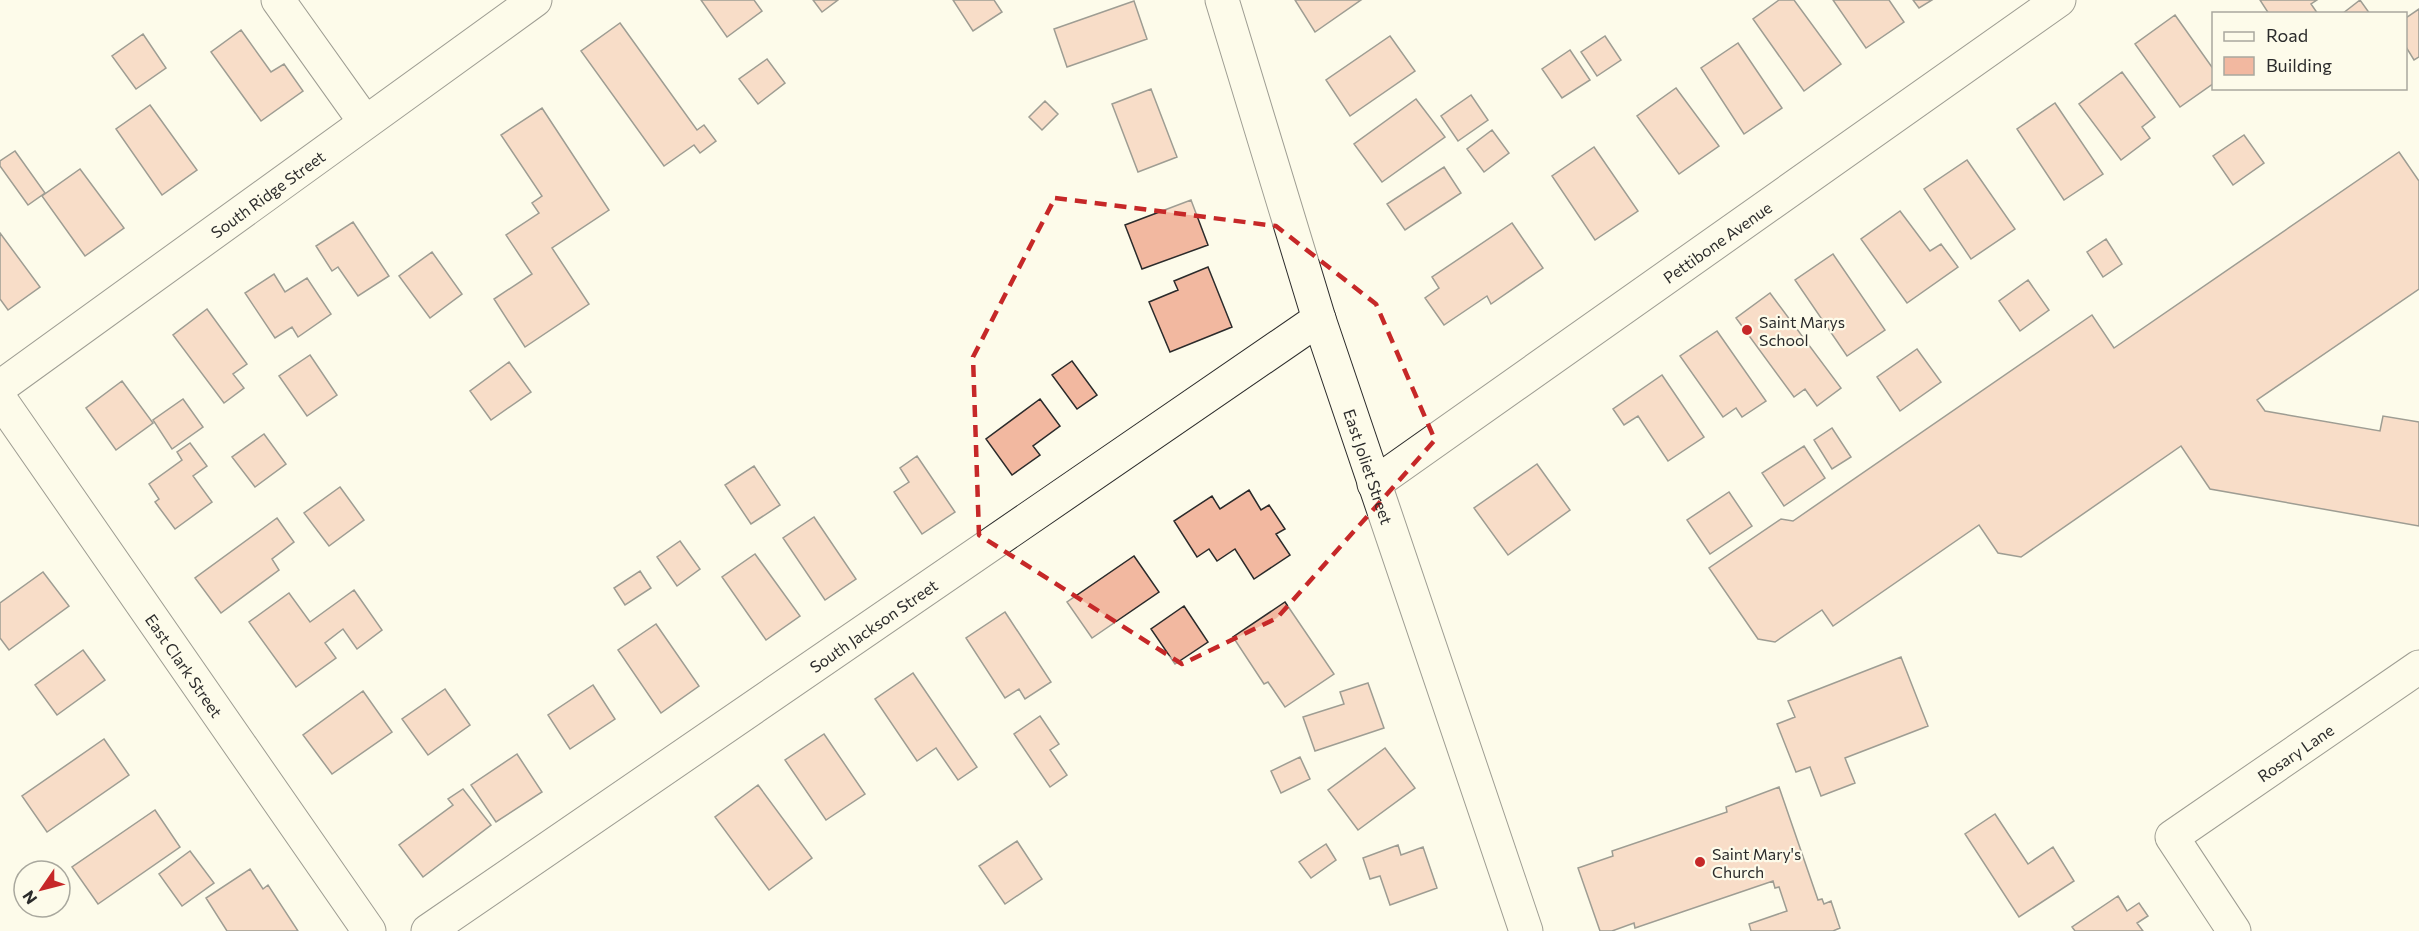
<svg xmlns="http://www.w3.org/2000/svg" width="2419" height="931" viewBox="0 0 2419 931" font-family="Commissioner,sans-serif">
	<style>
		.building { fill: #f2b8a0; stroke: #2b2b2b; stroke-width: 1.5 }
		.lines { fill: none; stroke-linecap: round; stroke-linejoin: round }
		.minor-casing { stroke: #2b2b2b; stroke-width: 35 }
		.major-casing { stroke: #2b2b2b; stroke-width: 35 }
		.minor { stroke: #fdfbea; stroke-width: 33 }
		.major { stroke: #fdfbea; stroke-width: 33 }
		.marked { fill: none; stroke: #c62828; stroke-width: 4.5; stroke-dasharray: 12 8; stroke-linejoin: round }
		.poi-dot { fill: #c62828; stroke: #fdfbea; stroke-width: 2 }
		.labels { text-anchor: middle; dominant-baseline: central; stroke-width: 4.5; stroke-linejoin: round; paint-order: stroke }
		.street-label { font-size: 16px; fill: #2b2b2b; stroke: #fdfbea }
		.poi-label { font-size: 16px; fill: #2b2b2b; stroke: #fdfbea; text-anchor: start }
	</style>
	<rect width="100%" height="100%" fill="#fdfbea"/>
	<!-- building -->
	<path class="building" d="M 701,0 L 754,0 L 762,11 L 727,37 Z
		M 813,0 L 838,0 L 822,12 Z
		M 953,0 L 994,0 L 1002,12 L 973,31 Z
		M 1295,0 L 1361,0 L 1315,32 Z
		M 1779,0 L 1794,0 L 1841,64 L 1804,91 L 1753,19 Z
		M 1833,0 L 1889,0 L 1904,22 L 1866,48 Z
		M 1913,0 L 1932,0 L 1919,8 Z
		M 2260,0 L 2317,0 L 2311,4 L 2318,14 L 2269,14 Z
		M 2360,0 L 2370,14 L 2342,14 Z
		M 1134,1 L 1147,39 L 1067,67 L 1054,29 Z
		M 2419,9 L 2419,57 L 2414,60 L 2406,47 L 2406,18 Z
		M 2175,15 L 2214,70 L 2214,83 L 2180,107 L 2135,44 Z
		M 620,23 L 697,130 L 704,125 L 716,141 L 700,153 L 694,145 L 664,166 L 581,51 Z
		M 241,30 L 271,72 L 284,64 L 303,91 L 261,121 L 211,52 Z
		M 143,34 L 166,68 L 136,89 L 112,56 Z
		M 1390,36 L 1415,71 L 1350,116 L 1326,80 Z
		M 1605,36 L 1621,60 L 1597,76 L 1581,52 Z
		M 1738,43 L 1782,108 L 1744,134 L 1701,68 Z
		M 1570,50 L 1590,80 L 1562,98 L 1542,69 Z
		M 767,59 L 785,83 L 758,104 L 739,79 Z
		M 2122,72 L 2155,117 L 2142,127 L 2150,138 L 2121,160 L 2079,104 Z
		M 1676,88 L 1719,146 L 1679,174 L 1637,116 Z
		M 1151,89 L 1177,157 L 1138,172 L 1112,104 Z
		M 1471,95 L 1488,120 L 1458,141 L 1441,116 Z
		M 1416,99 L 1445,137 L 1382,182 L 1354,144 Z
		M 1045,101 L 1058,114 L 1042,130 L 1029,117 Z
		M 2055,103 L 2103,174 L 2064,200 L 2017,129 Z
		M 150,105 L 197,170 L 162,195 L 116,129 Z
		M 542,108 L 609,210 L 552,248 L 589,304 L 525,347 L 494,299 L 532,274 L 506,235 L 539,213 L 532,203 L 542,196 L 501,135 Z
		M 1492,130 L 1509,153 L 1484,172 L 1467,149 Z
		M 2244,135 L 2264,163 L 2233,185 L 2213,156 Z
		M 1594,147 L 1638,211 L 1595,240 L 1552,176 Z
		M 15,151 L 45,193 L 28,205 L 0,166 L 0,161 Z
		M 2399,152 L 2419,181 L 2419,289 L 2257,400 L 2265,411 L 2380,431 L 2383,416 L 2419,422 L 2419,526 L 2210,489 L 2181,446 L 2021,557 L 1998,553 L 1979,525 L 1833,626 L 1822,610 L 1775,642 L 1758,639 L 1709,568 L 1781,519 L 1793,521 L 2092,315 L 2114,348 Z
		M 1967,160 L 2015,229 L 1971,259 L 1924,189 Z
		M 1444,167 L 1461,193 L 1405,230 L 1387,204 Z
		M 80,169 L 124,228 L 85,256 L 42,196 Z
		M 1191,200 L 1208,245 L 1142,269 L 1125,225 Z
		M 1900,211 L 1930,251 L 1941,244 L 1958,267 L 1907,303 L 1861,239 Z
		M 353,222 L 389,276 L 358,296 L 338,267 L 332,271 L 316,246 Z
		M 1512,223 L 1543,268 L 1491,304 L 1487,296 L 1444,325 L 1425,298 L 1439,288 L 1432,277 Z
		M 0,233 L 40,287 L 8,310 L 0,299 Z
		M 2106,239 L 2122,264 L 2103,277 L 2087,252 Z
		M 432,252 L 462,294 L 430,318 L 399,276 Z
		M 1833,254 L 1885,330 L 1847,356 L 1795,280 Z
		M 1208,267 L 1232,327 L 1170,352 L 1149,302 L 1178,290 L 1174,281 Z
		M 274,274 L 285,292 L 307,278 L 331,314 L 298,337 L 292,327 L 275,338 L 245,293 Z
		M 2028,280 L 2049,310 L 2020,331 L 1999,301 Z
		M 1770,293 L 1841,388 L 1817,406 L 1805,389 L 1794,397 L 1736,318 Z
		M 207,309 L 247,364 L 233,374 L 244,388 L 224,403 L 173,335 Z
		M 1717,331 L 1766,401 L 1742,417 L 1736,408 L 1723,417 L 1680,356 Z
		M 1917,349 L 1941,382 L 1900,411 L 1877,377 Z
		M 310,355 L 337,395 L 307,416 L 279,376 Z
		M 1072,361 L 1097,395 L 1077,409 L 1052,375 Z
		M 509,362 L 531,392 L 491,420 L 470,391 Z
		M 1662,375 L 1704,437 L 1668,461 L 1638,416 L 1624,425 L 1613,409 Z
		M 122,381 L 153,423 L 116,450 L 86,408 Z
		M 183,399 L 203,427 L 172,449 L 153,420 Z
		M 1040,399 L 1060,426 L 1033,446 L 1040,455 L 1012,475 L 986,439 Z
		M 1832,428 L 1851,457 L 1832,469 L 1814,440 Z
		M 264,434 L 286,464 L 255,487 L 232,457 Z
		M 190,443 L 207,466 L 193,476 L 212,502 L 175,529 L 155,502 L 159,499 L 149,484 L 182,460 L 177,452 Z
		M 1804,446 L 1825,478 L 1784,506 L 1762,473 Z
		M 917,456 L 955,512 L 922,534 L 894,492 L 909,482 L 900,468 Z
		M 1537,464 L 1570,510 L 1508,555 L 1474,508 Z
		M 754,466 L 780,505 L 751,524 L 725,485 Z
		M 340,487 L 364,520 L 329,546 L 304,513 Z
		M 1249,490 L 1261,510 L 1269,505 L 1285,529 L 1276,534 L 1290,555 L 1254,579 L 1235,549 L 1217,561 L 1209,549 L 1197,557 L 1174,521 L 1212,496 L 1220,509 Z
		M 1729,492 L 1752,526 L 1710,554 L 1687,520 Z
		M 814,517 L 856,579 L 825,600 L 783,538 Z
		M 277,518 L 294,542 L 272,559 L 279,570 L 221,613 L 195,578 Z
		M 680,541 L 700,569 L 677,586 L 657,557 Z
		M 755,554 L 800,616 L 766,640 L 722,577 Z
		M 1134,556 L 1159,592 L 1092,638 L 1067,602 Z
		M 640,571 L 651,588 L 625,605 L 614,588 Z
		M 43,572 L 69,606 L 9,650 L 0,638 L 0,603 Z
		M 354,590 L 382,630 L 357,649 L 343,629 L 325,643 L 336,658 L 296,687 L 249,622 L 289,593 L 310,622 Z
		M 1285,602 L 1334,674 L 1285,707 L 1268,682 L 1264,684 L 1233,637 Z
		M 1184,606 L 1208,642 L 1175,664 L 1151,629 Z
		M 1005,612 L 1051,682 L 1025,699 L 1019,689 L 1005,698 L 966,638 Z
		M 656,624 L 699,686 L 661,713 L 618,650 Z
		M 83,650 L 105,680 L 57,715 L 35,685 Z
		M 1901,657 L 1928,726 L 1845,758 L 1855,783 L 1821,796 L 1810,767 L 1796,772 L 1777,724 L 1795,717 L 1788,701 Z
		M 913,673 L 977,767 L 958,780 L 936,748 L 917,761 L 875,699 Z
		M 1368,683 L 1384,728 L 1315,751 L 1303,717 L 1344,704 L 1340,692 Z
		M 593,685 L 615,719 L 570,749 L 548,715 Z
		M 445,689 L 470,725 L 428,755 L 402,719 Z
		M 363,691 L 392,732 L 332,774 L 303,735 Z
		M 1040,716 L 1059,744 L 1050,750 L 1067,775 L 1050,787 L 1014,734 Z
		M 824,734 L 865,794 L 826,820 L 785,760 Z
		M 104,739 L 129,775 L 47,832 L 22,796 Z
		M 1385,748 L 1415,788 L 1358,830 L 1328,790 Z
		M 517,754 L 542,792 L 496,822 L 471,785 Z
		M 1300,757 L 1310,779 L 1281,793 L 1271,771 Z
		M 758,785 L 812,858 L 769,890 L 715,817 Z
		M 1779,787 L 1818,900 L 1822,899 L 1824,904 L 1831,901 L 1840,928 L 1833,931 L 1751,931 L 1749,924 L 1787,911 L 1779,887 L 1775,888 L 1773,881 L 1635,928 L 1634,923 L 1612,931 L 1600,931 L 1578,868 L 1613,856 L 1612,851 L 1727,812 L 1726,807 Z
		M 463,789 L 491,825 L 423,877 L 399,845 L 453,805 L 448,799 Z
		M 155,810 L 180,847 L 98,904 L 72,867 Z
		M 1995,814 L 2028,864 L 2053,847 L 2074,881 L 2019,917 L 1965,834 Z
		M 1017,841 L 1042,879 L 1005,904 L 979,866 Z
		M 1326,844 L 1336,860 L 1311,878 L 1299,862 Z
		M 1398,845 L 1401,855 L 1423,847 L 1437,888 L 1390,905 L 1380,876 L 1370,879 L 1363,858 Z
		M 190,851 L 214,883 L 182,906 L 159,874 Z
		M 250,869 L 263,889 L 268,885 L 298,931 L 227,931 L 206,898 Z
		M 2118,896 L 2127,911 L 2139,903 L 2148,916 L 2137,923 L 2143,931 L 2075,931 L 2072,927 Z"/>
	<g class="lines">
		<defs>
			<g id="minor">
				<path d="M 278,0 L 365,122"/>
				<path id="s1" d="M 0,387 L 535,0"/>
				<path id="s2" d="M 0,399 L 369,931"/>
				<path id="s3" d="M 1374,484 L 2059,0"/>
				<path id="s4" d="M 428,931 L 1319,319"/>
				<path id="s5" d="M 2234,931 L 2172,837 L 2419,667"/>
			</g>
			<g id="major">
				<path id="s6" d="M 1222,0 L 1319,319 L 1526,931"/>
			</g>
		</defs>
		<!-- minor casing -->
		<use href="#minor" class="minor-casing"/>
		<!-- major casing -->
		<use href="#major" class="major-casing"/>
		<!-- minor -->
		<use href="#minor" class="minor"/>
		<!-- major -->
		<use href="#major" class="major"/>
	</g>
	<!-- marked area -->
	<path d="M0 0H2419V931H0ZM 1055,198 L 1276,226 L 1376,304 L 1435,440 L 1277,618 L 1182,664 L 979,535 L 973,357 Z" fill="#fdfbea" fill-opacity=".55" fill-rule="evenodd"/>
	<path class="marked" d="M 1055,198 L 1276,226 L 1376,304 L 1435,440 L 1277,618 L 1182,664 L 979,535 L 973,357 Z"/>
	<!-- markers -->
	<g class="poi-dot">
		<circle cx="1747" cy="330" r="6"/>
		<circle cx="1700" cy="862" r="6"/>
	</g>
	<g class="labels">
		<!-- street labels -->
		<g class="street-label">
			<text stroke="none"><textPath href="#s1" startOffset="330">South Ridge Street</textPath></text>
			<text stroke="none"><textPath href="#s3" startOffset="420">Pettibone Avenue</textPath></text>
			<text stroke="none"><textPath href="#s6" startOffset="489">East Joliet Street</textPath></text>
			<text stroke="none"><textPath href="#s4" startOffset="540">South Jackson Street</textPath></text>
			<text stroke="none"><textPath href="#s2" startOffset="324">East Clark Street</textPath></text>
			<text stroke="none"><textPath href="#s5" startOffset="262">Rosary Lane</textPath></text>
		</g>
		<!-- poi labels -->
		<g class="poi-label">
			<text x="1759" y="321">Saint Marys<tspan x="1759" dy="18">School</tspan></text>
			<text x="1712" y="853">Saint Mary's<tspan x="1712" dy="18">Church</tspan></text>
		</g>
	</g>
	<!-- legend -->
	<rect x="2212" y="12" width="195" height="78" fill="#fdfbea" stroke="#a9a89e" stroke-width="1.5"/>
	<rect x="2224" y="32" width="30" height="9" fill="#fdfbea" stroke="#a9a89e" stroke-width="1.5"/>
	<text x="2266" y="42" font-size="18" fill="#2b2b2b">Road</text>
	<rect x="2224" y="57" width="30" height="18" fill="#f2b8a0" stroke="#a9a89e" stroke-width="1.5"/>
	<text x="2266" y="72" font-size="18" fill="#2b2b2b">Building</text>
	<!-- north arrow -->
	<g transform="translate(42 889) rotate(235)"><circle r="28" fill="#fdfbea" stroke="#a9a89e" stroke-width="1.5"/>
	<path d="M0-4.5L10 22L0 15L-10 22Z" fill="#c62828"/>
	<text y="-9" font-size="16" font-weight="bold" text-anchor="middle" fill="#2b2b2b">N</text>
	</g>
</svg>
